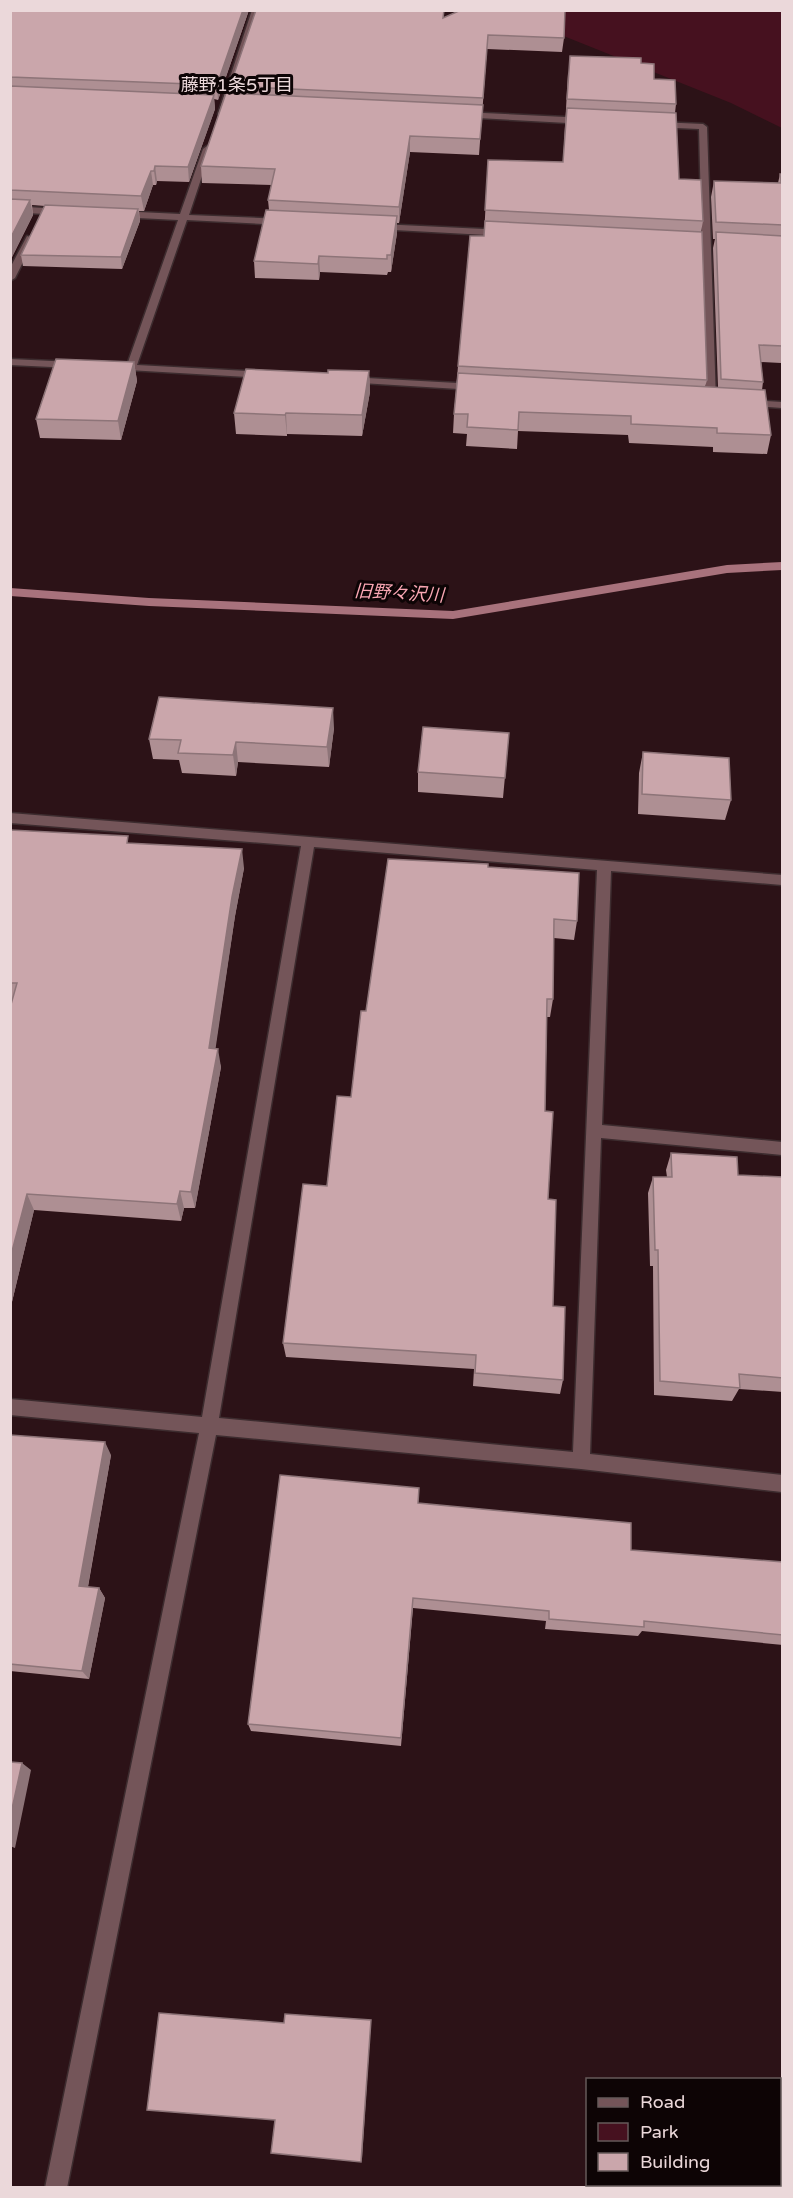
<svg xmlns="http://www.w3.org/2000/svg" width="793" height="2198" viewBox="0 0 793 2198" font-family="'Varela Round','Noto Sans JP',sans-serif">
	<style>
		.green { fill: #46111f }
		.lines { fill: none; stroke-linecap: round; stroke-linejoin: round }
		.stream { fill: #a8727c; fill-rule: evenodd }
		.minor-casing { stroke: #3d2c2f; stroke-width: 3 }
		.minor { fill: #745559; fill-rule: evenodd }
		.wall { fill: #ae8f93 }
		.shaded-wall { fill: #8d7478 }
		.building { fill: #caa6ab; stroke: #8d7478; stroke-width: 1.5 }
		.labels { text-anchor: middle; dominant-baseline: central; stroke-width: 6; stroke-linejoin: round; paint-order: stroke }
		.far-neighbourhood-label { font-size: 18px; fill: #ebd8da; stroke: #0d0405 }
		.far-water-label { font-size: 18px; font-style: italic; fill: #f9a6b3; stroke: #0d0405 }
	</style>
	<rect width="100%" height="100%" fill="#2c1217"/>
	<!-- green -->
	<path class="green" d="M 501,11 L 782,11 L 782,128 L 731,103 Z"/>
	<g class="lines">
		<!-- stream -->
		<path class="stream" d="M 782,562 L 782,570 L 727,573 L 453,619 L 149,606 L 10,596 L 10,588 L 149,598 L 453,611 L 727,565 Z"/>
		<defs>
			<path id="minor" d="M 252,10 L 260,10 L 225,112 L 218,114 Z
				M 463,112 L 586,118 L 590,121 L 586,124 L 460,117 L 460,113 Z
				M 658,122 L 703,124 L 707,127 L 716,401 L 711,404 L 706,401 L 699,129 L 655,127 L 654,125 Z
				M 207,146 L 211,149 L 189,215 L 283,219 L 288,222 L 283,225 L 187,220 L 137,365 L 265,372 L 270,375 L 265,378 L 111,369 L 111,365 L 127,365 L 178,220 L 118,217 L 113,214 L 118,211 L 180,214 L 203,149 Z
				M 10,206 L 61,209 L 66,212 L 61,215 L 10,212 Z
				M 379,224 L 505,230 L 510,233 L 505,236 L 376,229 L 376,225 Z
				M 27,236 L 35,238 L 15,278 L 10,281 L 10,268 Z
				M 10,359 L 73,362 L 78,365 L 73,368 L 10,365 Z
				M 349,377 L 475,384 L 480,387 L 475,390 L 345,382 L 344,380 Z
				M 747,400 L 782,402 L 782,408 L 743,405 L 743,401 Z
				M 10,813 L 782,875 L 782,885 L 611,871 L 602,1125 L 782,1142 L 782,1155 L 601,1138 L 590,1454 L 782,1475 L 782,1492 L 581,1469 L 216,1435 L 67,2188 L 45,2188 L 199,1433 L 10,1415 L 10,1399 L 202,1417 L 301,846 L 10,823 ZM 314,847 L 597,870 L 573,1452 L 219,1418 Z"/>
		</defs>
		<!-- minor casing -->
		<use href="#minor" class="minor-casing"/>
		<!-- minor -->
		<use href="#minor" class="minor"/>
	</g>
	<!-- wall -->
	<path class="wall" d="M 10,10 L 249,10 L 218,100 L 214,99 L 215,109 L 189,182 L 157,181 L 156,185 L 153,185 L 144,211 L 139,211 L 140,221 L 122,269 L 23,266 L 21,255 L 45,206 L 32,205 L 33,215 L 10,261 Z
		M 444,18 L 564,38 L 562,52 L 487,49 L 479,155 L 410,152 L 399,223 L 397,223 L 397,233 L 391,272 L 388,272 L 387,275 L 320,272 L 319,280 L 255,278 L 254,261 L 269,210 L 268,200 L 272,185 L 202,183 L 201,166 L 230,94 L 230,86 Z
		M 641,63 L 676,104 L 675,113 L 679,179 L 703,221 L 701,232 L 707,380 L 705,387 L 718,387 L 713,248 L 715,239 L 713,239 L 711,197 L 714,181 L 778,183 L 780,174 L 783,174 L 783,357 L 781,363 L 761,362 L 763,382 L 762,390 L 771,435 L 767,454 L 713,452 L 713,447 L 629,443 L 628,435 L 518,431 L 517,449 L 466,446 L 467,434 L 453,433 L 454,414 L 458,366 L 484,236 L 488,160 L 563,162 L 568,73 Z
		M 134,362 L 137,381 L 121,440 L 40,438 L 36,419 Z
		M 369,371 L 370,392 L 362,436 L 287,434 L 287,436 L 236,434 L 234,413 L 328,373 Z
		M 334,728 L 329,767 L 238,762 L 236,776 L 182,773 L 179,760 L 153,759 L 149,739 Z
		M 509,733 L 503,798 L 418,792 L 418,772 Z
		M 643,752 L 731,800 L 725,820 L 638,814 L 639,773 Z
		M 10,830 L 130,843 L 244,868 L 235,916 L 215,1048 L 221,1067 L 195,1208 L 184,1208 L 181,1221 L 34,1210 L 11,1306 L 10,1008 L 12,1001 L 10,1001 Z
		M 488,867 L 577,921 L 574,940 L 554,938 L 553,999 L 550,1017 L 547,1017 L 545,1111 L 548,1199 L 553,1306 L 563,1380 L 560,1394 L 473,1386 L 474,1369 L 286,1357 L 283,1343 L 351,1097 L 366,1011 Z
		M 671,1153 L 738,1175 L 783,1177 L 783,1392 L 739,1389 L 732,1401 L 654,1395 L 653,1266 L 650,1266 L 648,1193 L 653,1177 L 667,1177 L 666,1170 Z
		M 10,1435 L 111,1455 L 88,1587 L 99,1588 L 105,1598 L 89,1679 L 10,1671 Z
		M 418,1503 L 631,1550 L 783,1562 L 783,1645 L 642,1631 L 638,1636 L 545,1629 L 546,1621 L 413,1608 L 401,1746 L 251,1731 L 248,1724 Z"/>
	<!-- shaded-wall -->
	<path class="shaded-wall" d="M 243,10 L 249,10 L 218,100 L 217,85 Z
		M 214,95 L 215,109 L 189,182 L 188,167 Z
		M 410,136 L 410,152 L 399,223 L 399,207 Z
		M 155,166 L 157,181 L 156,185 L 154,171 Z
		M 151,171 L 153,185 L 144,211 L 141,196 Z
		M 30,200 L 33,215 L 10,261 L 10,239 Z
		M 138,209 L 140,221 L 122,269 L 121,257 Z
		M 397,216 L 397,233 L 391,272 L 391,255 Z
		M 319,256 L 320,272 L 319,280 L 318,264 Z
		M 134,362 L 137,381 L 121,440 L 118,421 Z
		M 369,371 L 370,392 L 362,436 L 362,415 Z
		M 286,413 L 287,434 L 287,436 L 285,415 Z
		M 333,708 L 334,728 L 329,767 L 327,747 Z
		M 236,742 L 238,762 L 236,776 L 233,755 Z
		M 242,849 L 244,868 L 235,916 L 213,1066 L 209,1048 L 232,897 Z
		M 218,1049 L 221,1067 L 195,1208 L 191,1192 Z
		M 180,1191 L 184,1208 L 181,1221 L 177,1204 Z
		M 27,1194 L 34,1210 L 11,1306 L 10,1259 Z
		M 105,1442 L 111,1455 L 86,1597 L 79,1586 Z
		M 99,1588 L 105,1598 L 89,1679 L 82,1671 Z
		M 22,1763 L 31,1770 L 15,1848 L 10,1846 L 10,1818 Z
		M 371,2020 L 362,2159 L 361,2162 Z"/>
	<!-- building -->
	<path class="building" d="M 10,10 L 243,10 L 217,85 L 10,77 Z
		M 256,10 L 444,10 L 443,18 L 461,10 L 565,10 L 564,38 L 488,35 L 483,98 L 230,86 Z
		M 570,56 L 641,58 L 641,63 L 654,64 L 654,79 L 675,80 L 676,104 L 567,99 Z
		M 10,86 L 214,95 L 188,167 L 155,166 L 154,171 L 151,171 L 141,196 L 10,190 Z
		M 226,93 L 483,105 L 480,139 L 410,136 L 399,207 L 268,200 L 275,169 L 201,166 Z
		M 567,108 L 676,113 L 679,179 L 701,180 L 703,221 L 485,210 L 488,160 L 563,162 Z
		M 780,174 L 783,174 L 783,225 L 716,222 L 714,181 L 781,183 Z
		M 10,199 L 30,200 L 10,239 Z
		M 45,205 L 138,209 L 121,257 L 21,255 Z
		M 266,210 L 397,216 L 391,255 L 387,255 L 387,259 L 319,256 L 318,264 L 254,261 Z
		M 485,221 L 702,232 L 707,380 L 458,366 L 470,236 L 484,236 Z
		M 716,232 L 783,236 L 783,346 L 759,345 L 763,382 L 721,379 Z
		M 56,359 L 134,362 L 118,421 L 36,419 Z
		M 246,369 L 328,373 L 328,370 L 369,371 L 362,415 L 286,413 L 285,415 L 234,413 Z
		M 458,373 L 765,390 L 771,435 L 717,433 L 717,428 L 631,424 L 631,416 L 519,412 L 518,430 L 467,427 L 468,414 L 454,414 Z
		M 159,697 L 333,708 L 327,747 L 236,742 L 233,755 L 178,753 L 181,740 L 149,739 Z
		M 423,727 L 509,733 L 505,778 L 418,772 Z
		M 643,752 L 729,758 L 731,800 L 642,794 Z
		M 10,830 L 128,836 L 127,843 L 242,849 L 232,897 L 209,1048 L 218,1049 L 191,1192 L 180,1191 L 177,1204 L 27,1194 L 10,1259 L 10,1008 L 17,983 L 10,983 Z
		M 388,859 L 488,864 L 488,867 L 579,873 L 577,921 L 554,919 L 553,999 L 547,999 L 545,1111 L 553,1112 L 548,1199 L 556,1200 L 553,1306 L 565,1307 L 563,1380 L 475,1373 L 476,1355 L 283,1343 L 303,1184 L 327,1186 L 337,1096 L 351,1097 L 361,1011 L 366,1011 Z
		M 671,1153 L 737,1157 L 738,1175 L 783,1177 L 783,1378 L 739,1374 L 740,1388 L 660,1381 L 658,1250 L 655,1250 L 653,1177 L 672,1177 Z
		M 10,1435 L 105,1442 L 79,1586 L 99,1588 L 82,1671 L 10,1664 Z
		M 280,1475 L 419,1488 L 418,1503 L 631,1523 L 631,1550 L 783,1562 L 783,1635 L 644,1621 L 644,1627 L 549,1619 L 549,1611 L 413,1598 L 401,1738 L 248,1724 Z
		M 10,1762 L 22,1763 L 10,1818 Z
		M 159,2013 L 284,2023 L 285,2014 L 371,2020 L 361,2162 L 271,2153 L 275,2120 L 147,2110 Z"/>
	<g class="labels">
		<!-- far-neighbourhood labels -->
		<g class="far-neighbourhood-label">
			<text x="237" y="85">藤野1条5丁目</text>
		</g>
		<!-- far-water labels -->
		<g class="far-water-label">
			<text transform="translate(399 593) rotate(3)">旧野々沢川</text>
		</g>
	</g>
	<!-- border -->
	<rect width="793" height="2198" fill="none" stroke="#ebd8da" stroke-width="24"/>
	<!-- legend -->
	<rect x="586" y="2078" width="195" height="108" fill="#0d0405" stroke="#66595a" stroke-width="1.5"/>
	<rect x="598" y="2098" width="30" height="9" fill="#745559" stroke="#66595a" stroke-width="1.5"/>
	<text x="640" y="2108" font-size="18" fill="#ebd8da">Road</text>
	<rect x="598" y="2123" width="30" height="18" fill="#46111f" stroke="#66595a" stroke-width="1.5"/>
	<text x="640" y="2138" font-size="18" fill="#ebd8da">Park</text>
	<rect x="598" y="2153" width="30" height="18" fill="#caa6ab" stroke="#66595a" stroke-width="1.5"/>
	<text x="640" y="2168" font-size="18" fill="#ebd8da">Building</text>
</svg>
